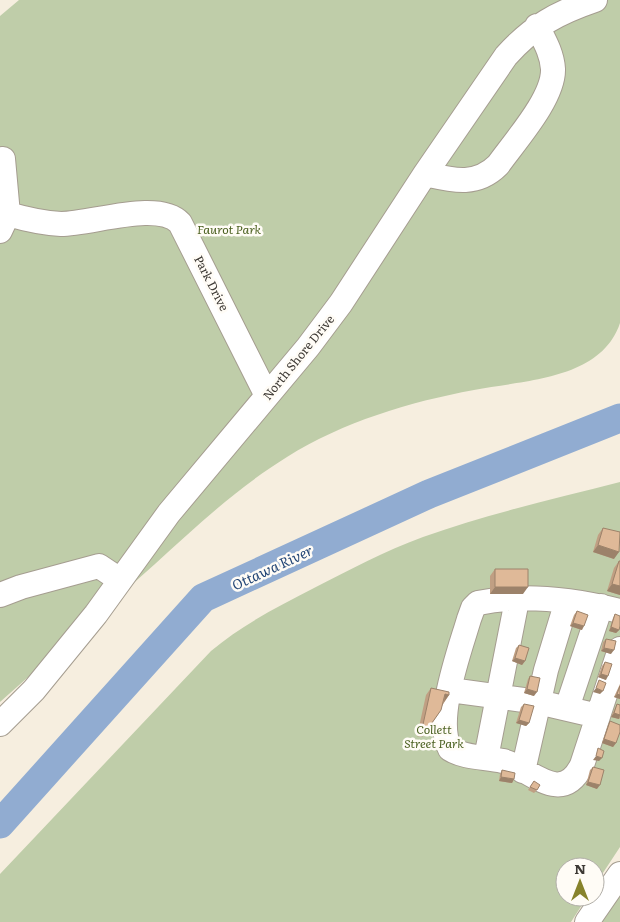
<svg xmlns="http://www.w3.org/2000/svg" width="620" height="922" viewBox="0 0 620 922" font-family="Literata,serif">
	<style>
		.green { fill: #bfcda9 }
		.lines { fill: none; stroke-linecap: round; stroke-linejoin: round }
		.river { stroke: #91acd1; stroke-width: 29 }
		.minor-casing { stroke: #a59d90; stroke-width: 26 }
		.minor { stroke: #fff; stroke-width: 24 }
		.wall { fill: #c09f83 }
		.shaded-wall { fill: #9c826a }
		.building { fill: #dfb998; stroke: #9c826a }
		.labels { text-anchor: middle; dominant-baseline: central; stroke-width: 5; stroke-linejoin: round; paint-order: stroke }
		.park-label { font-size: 12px; font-style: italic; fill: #4c6121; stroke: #fffcf6 }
		.street-label { font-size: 12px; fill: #3d3934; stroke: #fffcf6 }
		.water-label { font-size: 14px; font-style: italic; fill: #214475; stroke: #fffcf6 }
	</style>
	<rect width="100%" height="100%" fill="#f6eedf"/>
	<!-- green -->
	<path class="green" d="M 19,0 L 620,0 L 620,323 C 601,380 524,380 474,390 C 409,402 343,422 287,457 C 237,488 198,525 155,564 C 103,610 52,656 0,702 L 0,16 Z
		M 620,482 L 620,847 L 595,885 L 595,867 L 565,867 L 565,897 L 587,897 L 571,922 L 0,922 L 0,874 L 211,651 C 242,625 277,607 314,588 C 349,570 385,551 423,537 C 487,514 554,499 620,482 Z
		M 620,891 L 620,922 L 598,922 Z"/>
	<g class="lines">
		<!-- river -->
		<path class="river" d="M 0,824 L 203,598 L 429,494 L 620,418"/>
		<defs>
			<path id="minor" d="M 425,174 C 452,180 476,187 498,165 C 515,141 554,98 553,69 C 552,53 544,40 537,26
				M 8,214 C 25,219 43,223 61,224 C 92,224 158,200 180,223 L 267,396
				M 0,231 L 8,214 L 3,159
				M 0,595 L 21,587 L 99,566 L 120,580
				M 620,611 C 575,600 524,593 478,603 L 473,608 L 469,619 C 460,650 434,719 450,749 C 464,758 486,757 503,761 C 529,767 561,808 582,765 L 620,649
				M 450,690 L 538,702 L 598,716
				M 567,708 L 601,606
				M 0,724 L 34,690 L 96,614 L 169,513 L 308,347 L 341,303 L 425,174 L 506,56 C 533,26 557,13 595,0
				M 486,758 L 517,600
				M 523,771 L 546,670 L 567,601
				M 587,922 L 620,874"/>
		</defs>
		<!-- minor casing -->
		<use href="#minor" class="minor-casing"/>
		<!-- minor -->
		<use href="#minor" class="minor"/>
	</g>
	<!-- wall -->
	<path class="wall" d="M 603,528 L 614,559 L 593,552 L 598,535 Z
		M 619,561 L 620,561 L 620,595 L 607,591 L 614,568 Z
		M 495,569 L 523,594 L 490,594 L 490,576 Z
		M 577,611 L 582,630 L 570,626 L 574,615 Z
		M 615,614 L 619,630 L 616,633 L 609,631 L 613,618 Z
		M 606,639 L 611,654 L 601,651 L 603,642 Z
		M 519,645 L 525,661 L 522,665 L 512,661 L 516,648 Z
		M 605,662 L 606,680 L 598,677 L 602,666 Z
		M 530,676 L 534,696 L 524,693 L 528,679 Z
		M 620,684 L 620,699 L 614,697 Z
		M 431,688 L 449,695 L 422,737 L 417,736 L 426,695 Z
		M 524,704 L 529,723 L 526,726 L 516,723 L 521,707 Z
		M 617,704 L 620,705 L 620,718 L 619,719 L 611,717 L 615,708 Z
		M 610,721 L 616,743 L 613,747 L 602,743 L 608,725 Z
		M 593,767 L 597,789 L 586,785 L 590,770 Z
		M 502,770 L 514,779 L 512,783 L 499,781 L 500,774 Z
		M 534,781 L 537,790 L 534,793 L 528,790 Z"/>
	<!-- shaded-wall -->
	<path class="shaded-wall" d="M 598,545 L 619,552 L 614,559 L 593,552 Z
		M 612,584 L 620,586 L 620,595 L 607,591 Z
		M 495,587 L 528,587 L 523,594 L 490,594 Z
		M 573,623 L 584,626 L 582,630 L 570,626 Z
		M 611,627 L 619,630 L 616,633 L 609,631 Z
		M 604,648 L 614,650 L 611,654 L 601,651 Z
		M 515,658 L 525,661 L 522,665 L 512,661 Z
		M 601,674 L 608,676 L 606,680 L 598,677 Z
		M 596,688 L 603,691 L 600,694 L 593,692 Z
		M 527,689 L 537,692 L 534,696 L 524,693 Z
		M 445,694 L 449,695 L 444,702 Z
		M 617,694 L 620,695 L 620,699 L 614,697 Z
		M 441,710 L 422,737 L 417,736 L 422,729 Z
		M 614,713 L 620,715 L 619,719 L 611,717 Z
		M 519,720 L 529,723 L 526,726 L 516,723 Z
		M 604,739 L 616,743 L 613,747 L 602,743 Z
		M 596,756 L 602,758 L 599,761 L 593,760 Z
		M 501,777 L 514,779 L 512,783 L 499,781 Z
		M 588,782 L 600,785 L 597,789 L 586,785 Z"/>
	<!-- building -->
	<path class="building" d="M 603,528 L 620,532 L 619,552 L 598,545 Z
		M 619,561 L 620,561 L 620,586 L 612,584 Z
		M 495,569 L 528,569 L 528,587 L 495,587 Z
		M 577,611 L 588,615 L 584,626 L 573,623 Z
		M 615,614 L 620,616 L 620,626 L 619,630 L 611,627 Z
		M 606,639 L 616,641 L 614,650 L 604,648 Z
		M 519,645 L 529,648 L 525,661 L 515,658 Z
		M 605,662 L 612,664 L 608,676 L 601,674 Z
		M 530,676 L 540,678 L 537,692 L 527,689 Z
		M 599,680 L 606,683 L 603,691 L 596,688 Z
		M 620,686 L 620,695 L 617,694 Z
		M 431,688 L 449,692 L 449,695 L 445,694 L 441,710 L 427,730 L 422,729 Z
		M 524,704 L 534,706 L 529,723 L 519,720 Z
		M 617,704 L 620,705 L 620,715 L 614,713 Z
		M 610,721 L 620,725 L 620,732 L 616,743 L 604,739 Z
		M 598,748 L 604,751 L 602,758 L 596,756 Z
		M 593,767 L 604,770 L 600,785 L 588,782 Z
		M 502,770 L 515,773 L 514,779 L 501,777 Z
		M 534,781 L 540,785 L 537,790 L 530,787 Z"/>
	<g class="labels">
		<!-- park labels -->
		<g class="park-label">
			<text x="229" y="229">Faurot Park</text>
			<text x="434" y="729">Collett<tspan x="434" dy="14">Street Park</tspan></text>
		</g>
		<!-- street labels -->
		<g class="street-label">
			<text transform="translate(212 283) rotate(63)">Park Drive</text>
			<text transform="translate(298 357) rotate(-51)">North Shore Drive</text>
		</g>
		<!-- water labels -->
		<g class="water-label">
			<text transform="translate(272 567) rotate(-25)">Ottawa River</text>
		</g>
	</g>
	<!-- north arrow -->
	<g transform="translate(580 882)"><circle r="24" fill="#fffcf6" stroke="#b1aea8"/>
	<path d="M0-4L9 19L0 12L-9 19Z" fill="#87832c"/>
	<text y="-8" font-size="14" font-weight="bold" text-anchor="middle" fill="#3d3934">N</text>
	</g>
</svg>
